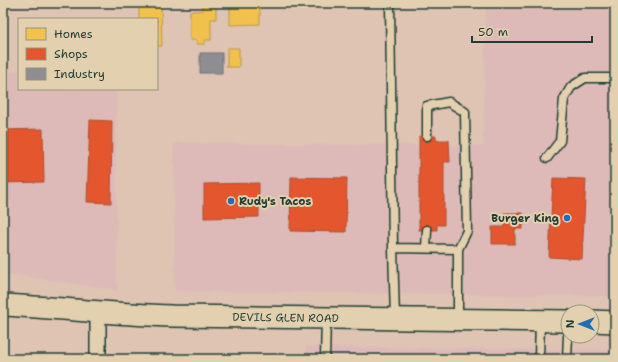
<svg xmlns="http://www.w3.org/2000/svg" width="618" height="362" viewBox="0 0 618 362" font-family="'Shantell Sans',sans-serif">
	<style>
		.built { fill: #ddbab7 }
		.homes { fill: #f2c14e; stroke: #b39946 }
		.shops { fill: #e4572e; stroke: #a94f30 }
		.industry { fill: #8d8d92; stroke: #6c7576 }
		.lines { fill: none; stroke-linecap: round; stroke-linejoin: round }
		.service-casing { stroke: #1f3d34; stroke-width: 11 }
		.minor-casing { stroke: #1f3d34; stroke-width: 18 }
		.secondary-casing { stroke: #1f3d34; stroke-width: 24 }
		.service { stroke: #e2d0ae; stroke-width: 8 }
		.minor { stroke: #e2d0ae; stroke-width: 15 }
		.secondary { stroke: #e2d0ae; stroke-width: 21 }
		.poi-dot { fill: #1f6fb2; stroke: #e2d0ae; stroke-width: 1.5 }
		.labels { text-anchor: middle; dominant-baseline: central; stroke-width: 4; stroke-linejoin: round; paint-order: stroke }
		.poi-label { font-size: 11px; font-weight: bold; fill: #1f3d34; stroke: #e2d0ae; text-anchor: start }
		.street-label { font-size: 11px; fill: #1f3d34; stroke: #e2d0ae }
	</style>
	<rect width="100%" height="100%" fill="#dfc3b3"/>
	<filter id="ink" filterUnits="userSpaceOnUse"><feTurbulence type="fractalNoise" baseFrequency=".025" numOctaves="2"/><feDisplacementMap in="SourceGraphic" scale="8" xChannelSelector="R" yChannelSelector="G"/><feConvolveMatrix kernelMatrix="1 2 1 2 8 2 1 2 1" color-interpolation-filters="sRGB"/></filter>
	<g filter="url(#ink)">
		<!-- built -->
		<path class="built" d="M 486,3 L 615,3 L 615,296 L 175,291 L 174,143 L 483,146 Z
			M 19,71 L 19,89 L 116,89 L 117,290 L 3,273 L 3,72 Z
			M 306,347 L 615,350 L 615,359 L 306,359 Z"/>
		<!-- homes -->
		<path class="homes" d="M 240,3 L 260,3 L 260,24 L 230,25 L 230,5 L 240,5 Z
			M 161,6 L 162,46 L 157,46 L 157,19 L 139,19 L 139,7 Z
			M 202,6 L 216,6 L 216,19 L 211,19 L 211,40 L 205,40 L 205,44 L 197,44 L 197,40 L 190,40 L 190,11 L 202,11 Z
			M 227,48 L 239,48 L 239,67 L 227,67 Z"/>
		<!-- shops -->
		<path class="shops" d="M 90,120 L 112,121 L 111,203 L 87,202 Z
			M 43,129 L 44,182 L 3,183 L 3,130 Z
			M 419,136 L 436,136 L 436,140 L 449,140 L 450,162 L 444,162 L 444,225 L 437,225 L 437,230 L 419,230 Z
			M 291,177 L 347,178 L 346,232 L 290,231 Z
			M 553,178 L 586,179 L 582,259 L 549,257 Z
			M 259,183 L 259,217 L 204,218 L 204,184 Z
			M 504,213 L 523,213 L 523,229 L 515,229 L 515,244 L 492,244 L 492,227 L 504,227 Z
			M 431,357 L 431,359 L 413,359 L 413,358 Z"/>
		<!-- industry -->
		<path class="industry" d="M 200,53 L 222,53 L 222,73 L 200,73 Z"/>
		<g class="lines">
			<defs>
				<path id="service" d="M 390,3 L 393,248 L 395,318
					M 427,136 L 427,106 L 449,102 L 465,112 L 467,231 L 458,249
					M 547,158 L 560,141 L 564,99 L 571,87 L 585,78 L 609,78
					M 393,248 L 458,249 L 458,319
					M 426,248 L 427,230
					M 325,359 L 326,319
					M 539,359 L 540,321
					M 567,359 L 568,336"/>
				<path id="minor" d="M 98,311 L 98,359"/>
				<g id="secondary">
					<path id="s1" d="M 3,305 C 59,308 116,314 172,316 L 568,321"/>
					<path d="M 592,321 L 615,322"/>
				</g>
			</defs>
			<!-- service casing -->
			<use href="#service" class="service-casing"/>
			<!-- minor casing -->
			<use href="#minor" class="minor-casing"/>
			<!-- secondary casing -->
			<use href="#secondary" class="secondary-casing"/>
			<!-- service -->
			<use href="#service" class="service"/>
			<!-- minor -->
			<use href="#minor" class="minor"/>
			<!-- secondary -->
			<use href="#secondary" class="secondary"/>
		</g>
	</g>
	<!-- markers -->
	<g class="poi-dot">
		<circle cx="231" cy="201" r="4"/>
		<circle cx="567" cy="218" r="4"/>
	</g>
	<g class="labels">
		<!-- poi labels -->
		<g class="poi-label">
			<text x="239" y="201">Rudy's Tacos</text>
			<text x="559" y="218" text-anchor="end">Burger King</text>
		</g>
		<!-- street labels -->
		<g class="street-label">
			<text stroke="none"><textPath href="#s1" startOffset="283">DEVILS GLEN ROAD</textPath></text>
		</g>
	</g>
	<!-- margin -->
	<rect width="618" height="362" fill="none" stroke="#e2d0ae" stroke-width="16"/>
	<rect x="8" y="8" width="602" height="346" fill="none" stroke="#1f3d34" stroke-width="1.5" filter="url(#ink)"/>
	<!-- legend -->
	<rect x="18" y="18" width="140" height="72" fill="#e2d0ae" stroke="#94957d"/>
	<rect x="26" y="28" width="20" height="12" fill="#f2c14e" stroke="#94957d"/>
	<text x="54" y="38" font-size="12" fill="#1f3d34">Homes</text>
	<rect x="26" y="48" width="20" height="12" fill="#e4572e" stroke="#94957d"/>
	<text x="54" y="58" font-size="12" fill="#1f3d34">Shops</text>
	<rect x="26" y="68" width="20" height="12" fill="#8d8d92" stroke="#94957d"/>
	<text x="54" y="78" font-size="12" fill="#1f3d34">Industry</text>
	<!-- north arrow -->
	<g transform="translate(580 324) rotate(270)"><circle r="19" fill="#e2d0ae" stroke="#94957d"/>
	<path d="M0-3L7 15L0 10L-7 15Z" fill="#1f6fb2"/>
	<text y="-6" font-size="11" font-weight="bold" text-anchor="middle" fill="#1f3d34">N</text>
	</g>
	<!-- scale -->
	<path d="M472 36v6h120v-6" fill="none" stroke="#1f3d34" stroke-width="2"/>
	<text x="478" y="36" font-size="12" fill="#1f3d34" stroke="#e2d0ae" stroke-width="3" paint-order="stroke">50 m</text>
</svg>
